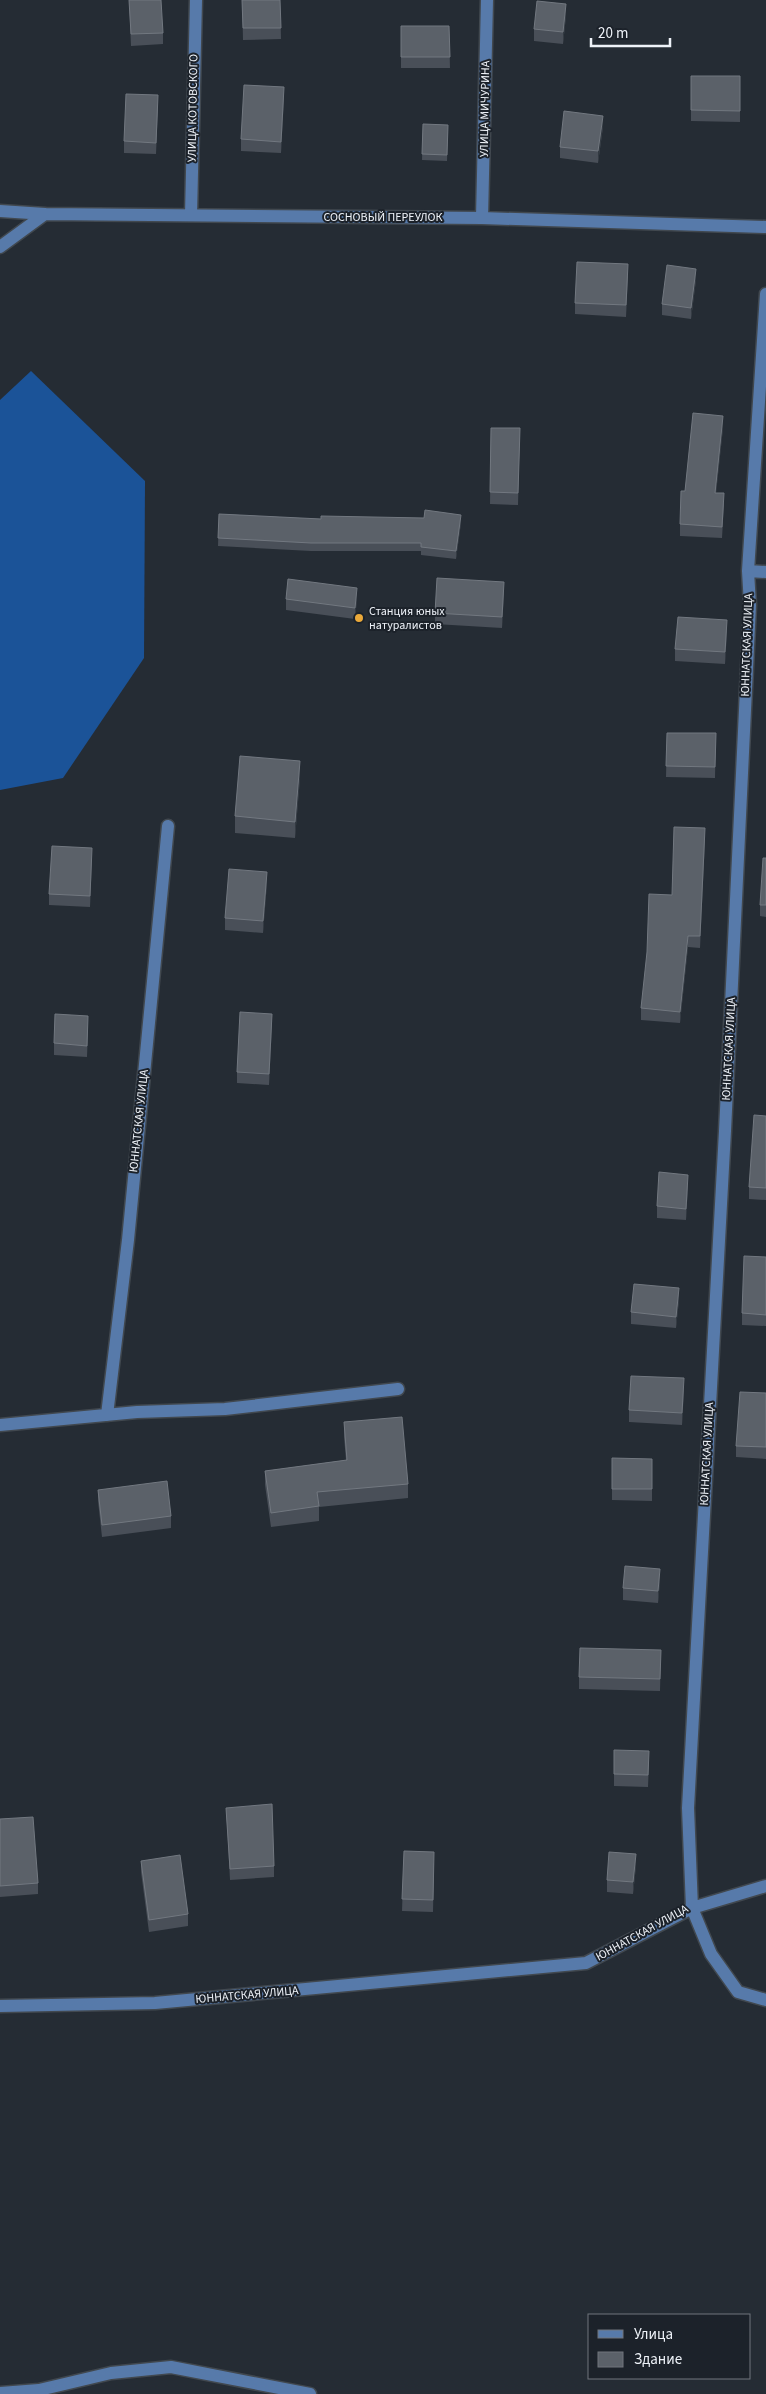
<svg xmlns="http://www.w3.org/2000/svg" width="766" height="2394" viewBox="0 0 766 2394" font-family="'Source Sans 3',sans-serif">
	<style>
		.forest { fill: #1b5398 }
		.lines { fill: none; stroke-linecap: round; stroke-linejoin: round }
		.minor-casing { stroke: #41484f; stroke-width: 15 }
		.minor { stroke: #577aaa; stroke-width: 12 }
		.wall { fill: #494f58 }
		.shaded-wall { fill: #333a42 }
		.building { fill: #5b6169; stroke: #727880 }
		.poi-dot { fill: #eba93a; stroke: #1c222a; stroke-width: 2 }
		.labels { text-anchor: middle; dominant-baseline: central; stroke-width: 4; stroke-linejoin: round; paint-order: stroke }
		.street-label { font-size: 12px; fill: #eef2f8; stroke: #1c222a }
		.poi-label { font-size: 12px; fill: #eef2f8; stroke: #1c222a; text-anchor: start }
	</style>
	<rect width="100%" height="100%" fill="#252c34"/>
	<!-- forest -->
	<path class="forest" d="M 31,371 L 145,481 L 144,658 L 63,778 L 0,790 L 0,400 Z"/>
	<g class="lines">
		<defs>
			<path id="minor" d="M 0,211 L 45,214 L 482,218 L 766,227
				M 191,215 L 196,0
				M 482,218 L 487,0
				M 0,247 L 45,214
				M 748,571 L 766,572
				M 107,1415 L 128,1240 L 168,826
				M 0,1425 L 137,1412 L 225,1409 L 398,1389
				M 766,1886 L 692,1908 L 711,1954 L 738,1992 L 766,2000
				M 0,2006 L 155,2003 L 586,1963 L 692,1908 L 688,1808 L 725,1131 L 750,605 L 748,571 L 766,294
				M 0,2393 L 39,2390 L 111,2373 L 171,2367 L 310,2394"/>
		</defs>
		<!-- minor casing -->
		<use href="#minor" class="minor-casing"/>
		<!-- minor -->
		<use href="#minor" class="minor"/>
	</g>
	<!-- wall -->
	<path class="wall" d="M 129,0 L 163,33 L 163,44 L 131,46 Z
		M 242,0 L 280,0 L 281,39 L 243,40 Z
		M 566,16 L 563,44 L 534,41 L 534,29 Z
		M 401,26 L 449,26 L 450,68 L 401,68 Z
		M 691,76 L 740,76 L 740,122 L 691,121 Z
		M 284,98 L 281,153 L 241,151 L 241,139 Z
		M 158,107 L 156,154 L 124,153 L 124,141 Z
		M 423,124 L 448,125 L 447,161 L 422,160 Z
		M 603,127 L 598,163 L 560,158 L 560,147 Z
		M 628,276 L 626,317 L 575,314 L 575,303 Z
		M 696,280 L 691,319 L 662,315 L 662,304 Z
		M 491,428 L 520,428 L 518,505 L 490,504 Z
		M 723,428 L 716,493 L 724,504 L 722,538 L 680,536 L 680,524 L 685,491 Z
		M 219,514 L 321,519 L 461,523 L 456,559 L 421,555 L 421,551 L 311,551 L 218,546 Z
		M 504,593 L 502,628 L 435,624 L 435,613 Z
		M 286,599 L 357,599 L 355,619 L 286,610 Z
		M 727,631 L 725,664 L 675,661 L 675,649 Z
		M 667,733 L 716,733 L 715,778 L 666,777 Z
		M 300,778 L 295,838 L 235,833 L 235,816 Z
		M 705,840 L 700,948 L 688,947 L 680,1023 L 641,1020 L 641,1008 L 672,895 Z
		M 766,858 L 766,917 L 760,916 L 760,905 Z
		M 92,859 L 90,907 L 49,905 L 49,894 Z
		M 267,883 L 263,933 L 225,930 L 225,918 Z
		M 272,1025 L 269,1085 L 237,1083 L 237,1072 Z
		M 88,1027 L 87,1057 L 54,1055 L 54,1043 Z
		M 766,1116 L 766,1200 L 749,1199 L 749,1187 Z
		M 688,1186 L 686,1220 L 657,1218 L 657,1206 Z
		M 766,1257 L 766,1326 L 742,1325 L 742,1313 Z
		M 679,1300 L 676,1328 L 631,1324 L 631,1312 Z
		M 684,1390 L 682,1425 L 629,1422 L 629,1410 Z
		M 766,1393 L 766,1459 L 736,1457 L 736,1446 Z
		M 344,1422 L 408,1484 L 408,1498 L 319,1507 L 319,1521 L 271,1527 L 265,1485 L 265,1471 L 346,1460 L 344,1437 Z
		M 612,1458 L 652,1459 L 652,1501 L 612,1500 Z
		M 98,1490 L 171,1516 L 171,1528 L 102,1537 L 98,1501 Z
		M 660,1581 L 658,1603 L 623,1600 L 623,1588 Z
		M 661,1650 L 660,1691 L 579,1689 L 579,1677 Z
		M 649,1763 L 648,1787 L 614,1786 L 614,1774 Z
		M 226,1808 L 274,1866 L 274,1877 L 230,1880 Z
		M 0,1819 L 38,1883 L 38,1894 L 0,1897 Z
		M 404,1851 L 434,1863 L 433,1912 L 402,1911 Z
		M 141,1861 L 188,1914 L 188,1926 L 149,1932 L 141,1872 Z
		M 636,1866 L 633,1894 L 607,1892 L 607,1880 Z"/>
	<!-- shaded-wall -->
	<path class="shaded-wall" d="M 566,4 L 566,16 L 563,44 L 563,32 Z
		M 284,87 L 284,98 L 281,153 L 281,142 Z
		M 603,116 L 603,127 L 598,163 L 598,151 Z
		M 696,269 L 696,280 L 691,319 L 691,308 Z
		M 723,416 L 723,428 L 715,504 L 715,493 Z
		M 461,515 L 461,523 L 456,559 L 456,551 Z
		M 504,582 L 504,593 L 502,628 L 502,617 Z
		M 357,588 L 357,599 L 355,619 L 355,608 Z
		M 727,620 L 727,631 L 725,664 L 725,652 Z
		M 300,761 L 300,778 L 295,838 L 295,822 Z
		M 705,828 L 705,840 L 700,948 L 700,936 Z
		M 92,848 L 92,859 L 90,907 L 90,896 Z
		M 267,872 L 267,883 L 263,933 L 263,921 Z
		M 688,936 L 688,947 L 680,1023 L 680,1012 Z
		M 272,1014 L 272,1025 L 269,1085 L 269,1074 Z
		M 88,1016 L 88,1027 L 87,1057 L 87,1046 Z
		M 688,1175 L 688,1186 L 686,1220 L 686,1209 Z
		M 679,1288 L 679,1300 L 676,1328 L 676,1317 Z
		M 684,1378 L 684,1390 L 682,1425 L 682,1413 Z
		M 660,1569 L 660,1581 L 658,1603 L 658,1591 Z
		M 636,1854 L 636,1866 L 633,1894 L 633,1882 Z"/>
	<!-- building -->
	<path class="building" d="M 129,0 L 161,0 L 163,33 L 131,34 Z
		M 242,0 L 280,0 L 281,28 L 243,28 Z
		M 537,1 L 566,4 L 563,32 L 534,29 Z
		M 401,26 L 449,26 L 450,57 L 401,57 Z
		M 691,76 L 740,76 L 740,111 L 691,110 Z
		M 244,85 L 284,87 L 281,142 L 241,139 Z
		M 126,94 L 158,95 L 156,143 L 124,141 Z
		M 564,111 L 603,116 L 598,151 L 560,147 Z
		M 423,124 L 448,125 L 447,155 L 422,154 Z
		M 577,262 L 628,264 L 626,305 L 575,303 Z
		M 667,265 L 696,269 L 691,308 L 662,304 Z
		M 693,413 L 723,416 L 715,493 L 724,493 L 722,527 L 680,524 L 681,491 L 685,491 Z
		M 491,428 L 520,428 L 518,493 L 490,492 Z
		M 425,510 L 461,515 L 456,551 L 421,547 L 421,543 L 311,543 L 218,538 L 219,514 L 321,519 L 321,516 L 424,518 Z
		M 437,578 L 504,582 L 502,617 L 435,613 Z
		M 288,579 L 357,588 L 355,608 L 286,599 Z
		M 678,617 L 727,620 L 725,652 L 675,649 Z
		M 667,733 L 716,733 L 715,767 L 666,766 Z
		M 240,756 L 300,761 L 295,822 L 235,816 Z
		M 674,827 L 705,828 L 700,936 L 688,936 L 680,1012 L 641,1008 L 647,952 L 649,894 L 672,895 Z
		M 52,846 L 92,848 L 90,896 L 49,894 Z
		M 763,858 L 766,858 L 766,905 L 760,905 Z
		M 229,869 L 267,872 L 263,921 L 225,918 Z
		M 240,1012 L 272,1014 L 269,1074 L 237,1072 Z
		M 55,1014 L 88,1016 L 87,1046 L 54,1043 Z
		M 754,1115 L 766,1116 L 766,1188 L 749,1187 Z
		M 659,1172 L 688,1175 L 686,1209 L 657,1206 Z
		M 744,1256 L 766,1257 L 766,1315 L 742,1313 Z
		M 634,1284 L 679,1288 L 676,1317 L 631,1312 Z
		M 631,1376 L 684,1378 L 682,1413 L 629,1410 Z
		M 740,1392 L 766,1393 L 766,1447 L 736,1446 Z
		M 402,1417 L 408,1484 L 317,1492 L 319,1506 L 271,1513 L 265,1471 L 347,1460 L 344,1422 Z
		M 612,1458 L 652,1459 L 652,1489 L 612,1489 Z
		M 167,1481 L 171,1516 L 102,1525 L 98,1490 Z
		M 625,1566 L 660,1569 L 658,1591 L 623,1588 Z
		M 580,1648 L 661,1650 L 660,1679 L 579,1677 Z
		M 614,1750 L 649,1751 L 648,1775 L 614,1774 Z
		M 272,1804 L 274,1866 L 230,1869 L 226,1808 Z
		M 33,1817 L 38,1883 L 0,1886 L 0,1819 Z
		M 404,1851 L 434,1852 L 433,1900 L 402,1899 Z
		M 609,1852 L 636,1854 L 633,1882 L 607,1880 Z
		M 180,1855 L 188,1914 L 149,1920 L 141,1861 Z"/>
	<!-- markers -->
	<circle class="poi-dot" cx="359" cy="618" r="5"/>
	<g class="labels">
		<!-- street labels -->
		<g class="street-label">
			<text transform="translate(193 108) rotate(-89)">УЛИЦА КОТОВСКОГО</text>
			<text transform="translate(485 109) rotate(-89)">УЛИЦА МИЧУРИНА</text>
			<text x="383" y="217">СОСНОВЫЙ ПЕРЕУЛОК</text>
			<text transform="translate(747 645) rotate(-88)">ЮННАТСКАЯ УЛИЦА</text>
			<text transform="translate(729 1049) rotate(-87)">ЮННАТСКАЯ УЛИЦА</text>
			<text transform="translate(139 1121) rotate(-84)">ЮННАТСКАЯ УЛИЦА</text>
			<text transform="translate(707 1454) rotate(-87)">ЮННАТСКАЯ УЛИЦА</text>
			<text transform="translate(642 1933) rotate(-29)">ЮННАТСКАЯ УЛИЦА</text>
			<text transform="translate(247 1995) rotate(-5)">ЮННАТСКАЯ УЛИЦА</text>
		</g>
		<!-- poi labels -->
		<g class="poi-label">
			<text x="369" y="611">Станция юных<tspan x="369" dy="14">натуралистов</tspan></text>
		</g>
	</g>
	<!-- legend -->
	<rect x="588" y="2314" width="162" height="65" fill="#1c222a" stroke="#70757c"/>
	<rect x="598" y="2330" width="25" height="8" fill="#577aaa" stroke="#70757c"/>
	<text x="634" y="2339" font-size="15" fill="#eef2f8">Улица</text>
	<rect x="598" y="2352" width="25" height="15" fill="#5b6169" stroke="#70757c"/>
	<text x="634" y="2364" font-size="15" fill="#eef2f8">Здание</text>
	<!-- scale -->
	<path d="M591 38v8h79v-8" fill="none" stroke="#eef2f8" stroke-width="2.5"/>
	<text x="598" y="38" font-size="15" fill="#eef2f8" stroke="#1c222a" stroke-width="4" paint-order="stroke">20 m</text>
</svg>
